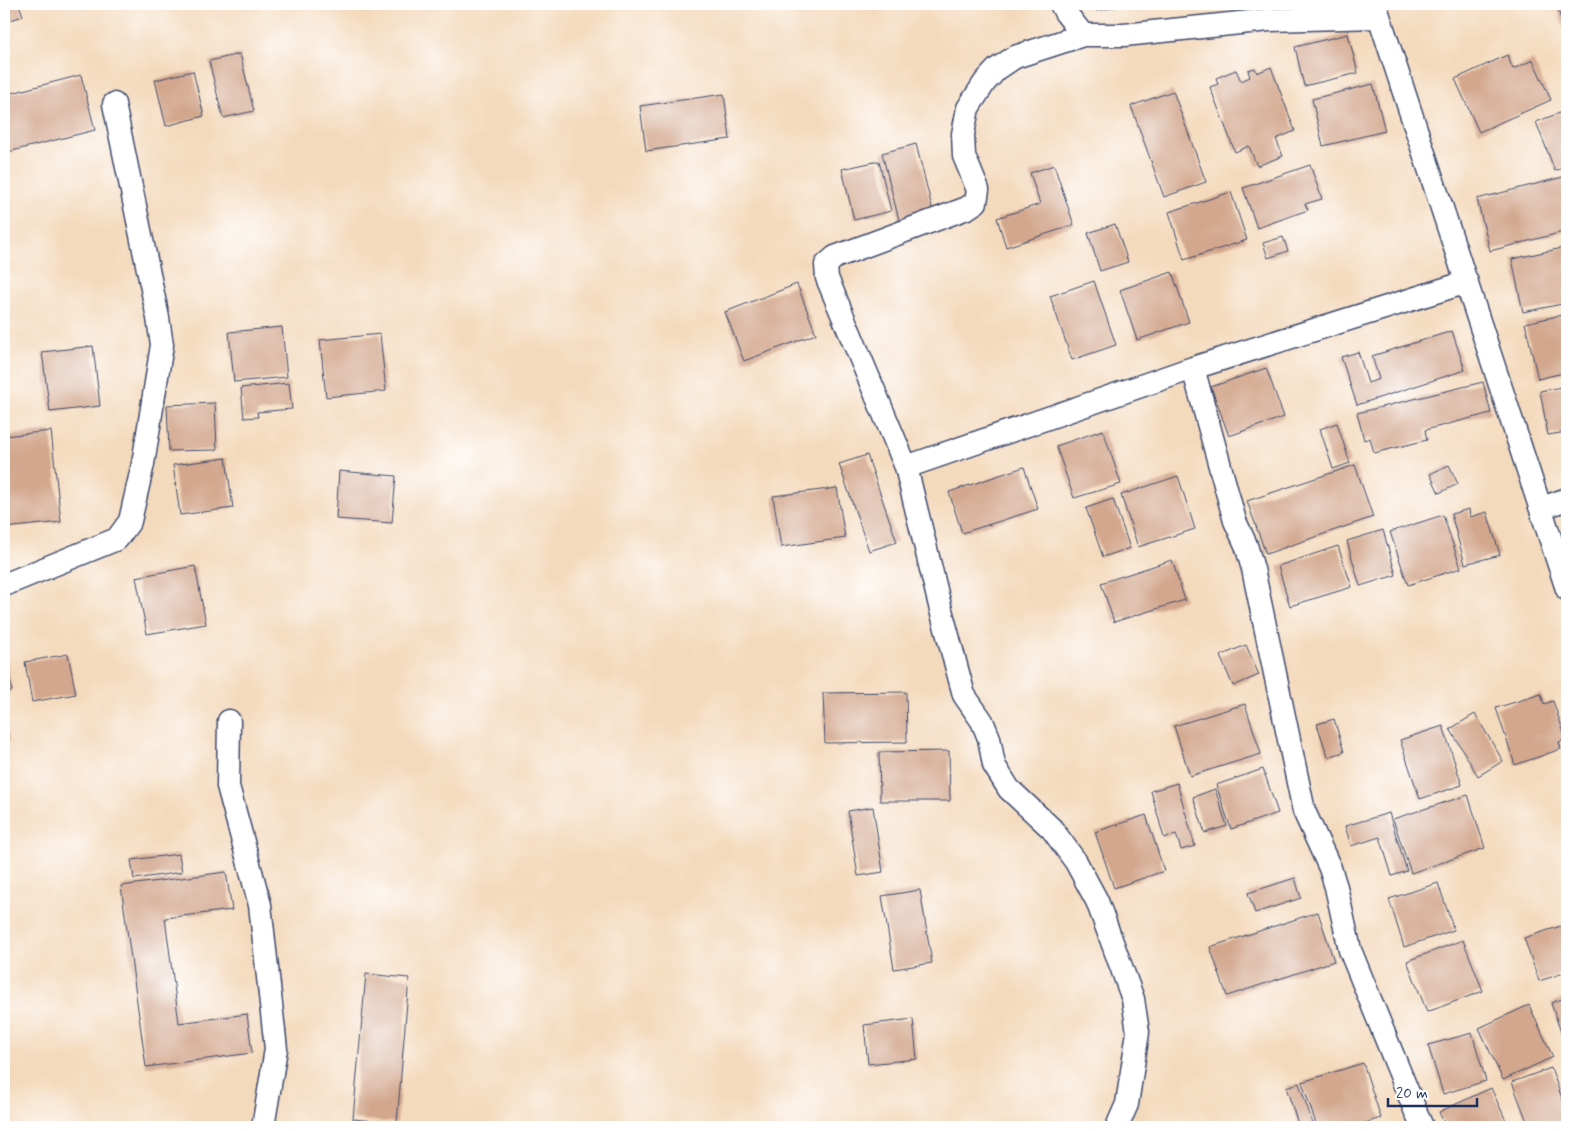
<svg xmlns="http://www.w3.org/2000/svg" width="1571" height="1131" viewBox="0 0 1571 1131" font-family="Mynerve,sans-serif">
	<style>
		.building { fill: #d3a78e }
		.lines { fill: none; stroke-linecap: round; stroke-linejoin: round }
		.minor-casing { stroke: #3c496c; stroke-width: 25 }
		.minor { stroke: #fff; stroke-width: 22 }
	</style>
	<rect width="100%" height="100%" fill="#fff"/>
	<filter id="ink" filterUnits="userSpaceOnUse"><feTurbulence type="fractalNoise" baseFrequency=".02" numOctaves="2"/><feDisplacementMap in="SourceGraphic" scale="10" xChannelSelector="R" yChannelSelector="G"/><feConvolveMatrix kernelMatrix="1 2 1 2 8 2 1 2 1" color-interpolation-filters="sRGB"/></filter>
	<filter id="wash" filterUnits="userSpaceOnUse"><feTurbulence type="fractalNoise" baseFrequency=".0096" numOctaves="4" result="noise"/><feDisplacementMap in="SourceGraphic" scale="20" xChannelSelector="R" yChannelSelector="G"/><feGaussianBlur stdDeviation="1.12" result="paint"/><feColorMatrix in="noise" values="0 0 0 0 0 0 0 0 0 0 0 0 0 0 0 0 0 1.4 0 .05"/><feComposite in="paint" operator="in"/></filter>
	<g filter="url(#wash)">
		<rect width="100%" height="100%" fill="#f4dabd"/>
		<g id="blocks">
			<!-- building -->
			<path class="building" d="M 4,4 L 19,4 L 23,16 L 4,22 Z
				M 1095,4 L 1123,4 L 1123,5 L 1096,11 Z
				M 1556,4 L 1567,4 L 1567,31 L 1565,32 Z
				M 1348,34 L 1358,73 L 1304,86 L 1295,47 Z
				M 240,54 L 254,111 L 223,118 L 209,61 Z
				M 1507,55 L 1513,69 L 1533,60 L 1551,100 L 1479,132 L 1455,79 Z
				M 1271,67 L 1295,131 L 1276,139 L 1283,156 L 1257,166 L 1249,146 L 1235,152 L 1210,87 L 1218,84 L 1216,78 L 1236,70 L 1241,81 L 1250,77 L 1248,70 L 1255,68 L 1257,73 Z
				M 193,71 L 204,116 L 166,126 L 155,80 Z
				M 81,75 L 95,130 L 4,153 L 4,95 Z
				M 1373,84 L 1385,131 L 1323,146 L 1312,99 Z
				M 1173,91 L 1206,182 L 1164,197 L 1131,106 Z
				M 724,94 L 730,139 L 646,151 L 640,106 Z
				M 1567,110 L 1567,166 L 1555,171 L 1536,122 Z
				M 916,144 L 935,219 L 901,228 L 882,153 Z
				M 879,161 L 891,211 L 854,220 L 842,169 Z
				M 1054,165 L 1074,225 L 1006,247 L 997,218 L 1040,204 L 1030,173 Z
				M 1310,165 L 1322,199 L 1305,204 L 1308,210 L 1257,228 L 1243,188 Z
				M 1567,176 L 1567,231 L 1490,251 L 1477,199 Z
				M 1231,192 L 1247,240 L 1184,260 L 1169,212 Z
				M 1115,224 L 1128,262 L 1100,271 L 1088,233 Z
				M 1283,237 L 1288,251 L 1268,258 L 1263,243 Z
				M 1567,247 L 1567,303 L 1523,312 L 1512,259 Z
				M 1172,272 L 1189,322 L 1137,340 L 1120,290 Z
				M 1094,281 L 1116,345 L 1072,360 L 1050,296 Z
				M 797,284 L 816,334 L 744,361 L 725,312 Z
				M 1567,314 L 1567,372 L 1538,379 L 1525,323 Z
				M 282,327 L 287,377 L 234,382 L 229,332 Z
				M 1452,331 L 1465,370 L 1357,405 L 1341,357 L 1358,352 L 1368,383 L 1379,379 L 1372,356 Z
				M 380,334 L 386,391 L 326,397 L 320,340 Z
				M 93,346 L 100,406 L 50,412 L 42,352 Z
				M 1266,368 L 1284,417 L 1229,436 L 1211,387 Z
				M 1483,382 L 1491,413 L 1425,430 L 1427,440 L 1374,453 L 1370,438 L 1364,440 L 1357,413 Z
				M 289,383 L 292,409 L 257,412 L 258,417 L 244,418 L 241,388 Z
				M 1567,386 L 1567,432 L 1548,435 L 1540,391 Z
				M 215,403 L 217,450 L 169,451 L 167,405 Z
				M 1337,423 L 1350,463 L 1333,469 L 1320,429 Z
				M 1103,430 L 1121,484 L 1074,498 L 1056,446 Z
				M 51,431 L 61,522 L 5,528 L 4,436 Z
				M 867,455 L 897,542 L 869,551 L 839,464 Z
				M 226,458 L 233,508 L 180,515 L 173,465 Z
				M 1355,465 L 1373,517 L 1266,554 L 1247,501 Z
				M 1449,465 L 1458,484 L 1439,493 L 1430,474 Z
				M 1024,467 L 1038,509 L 962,533 L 949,492 Z
				M 339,471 L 396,476 L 392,523 L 336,519 Z
				M 1178,476 L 1195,529 L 1138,547 L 1121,495 Z
				M 837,488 L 845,538 L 781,547 L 773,496 Z
				M 1113,499 L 1130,548 L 1103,557 L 1086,508 Z
				M 1469,509 L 1470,517 L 1487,512 L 1500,555 L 1465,564 L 1451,514 Z
				M 1443,515 L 1461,568 L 1408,585 L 1390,532 Z
				M 1383,530 L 1396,575 L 1360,586 L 1347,541 Z
				M 1338,546 L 1352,587 L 1290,606 L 1278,566 Z
				M 1172,560 L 1185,600 L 1114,622 L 1101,583 Z
				M 195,566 L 206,624 L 147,634 L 136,577 Z
				M 1246,645 L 1259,675 L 1233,686 L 1220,656 Z
				M 5,652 L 12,691 L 4,693 L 4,653 Z
				M 68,654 L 76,694 L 32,702 L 25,662 Z
				M 906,692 L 907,742 L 825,743 L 823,693 Z
				M 1541,694 L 1544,704 L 1553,701 L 1566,739 L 1559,742 L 1561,749 L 1515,765 L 1496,708 Z
				M 1245,704 L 1261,754 L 1190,776 L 1174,726 Z
				M 4,714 L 9,742 L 4,743 Z
				M 1475,714 L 1503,761 L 1478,776 L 1450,729 Z
				M 1334,719 L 1344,752 L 1328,757 L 1317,724 Z
				M 1443,726 L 1462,785 L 1420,799 L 1400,740 Z
				M 949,751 L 950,801 L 880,801 L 879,752 Z
				M 1263,769 L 1278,813 L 1231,829 L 1216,785 Z
				M 1177,783 L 1195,846 L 1181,850 L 1176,834 L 1164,838 L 1151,791 Z
				M 1215,789 L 1227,826 L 1205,833 L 1193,797 Z
				M 1468,795 L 1485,848 L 1411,873 L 1393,819 Z
				M 873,807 L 883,872 L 858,876 L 848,811 Z
				M 1389,813 L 1407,871 L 1392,876 L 1380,837 L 1351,846 L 1345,826 Z
				M 1146,815 L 1164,871 L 1114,888 L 1095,832 Z
				M 179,854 L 182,872 L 134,879 L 131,860 Z
				M 226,872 L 232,910 L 165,918 L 179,1023 L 247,1014 L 252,1053 L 146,1067 L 121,886 Z
				M 1295,878 L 1301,898 L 1255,913 L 1248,893 Z
				M 1438,883 L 1454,930 L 1404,947 L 1389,899 Z
				M 920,890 L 932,963 L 894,969 L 882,896 Z
				M 1318,912 L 1334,961 L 1227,996 L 1210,947 Z
				M 1567,924 L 1567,972 L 1539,981 L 1524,938 Z
				M 1463,940 L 1483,991 L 1427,1012 L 1407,961 Z
				M 366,974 L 409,978 L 397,1123 L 353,1119 Z
				M 1567,997 L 1567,1050 L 1551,1003 Z
				M 1529,1005 L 1553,1057 L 1503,1080 L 1479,1028 Z
				M 913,1019 L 917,1059 L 868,1064 L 864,1025 Z
				M 1472,1033 L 1486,1081 L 1443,1094 L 1428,1045 Z
				M 1363,1063 L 1381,1118 L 1352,1127 L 1317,1127 L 1302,1082 Z
				M 1551,1068 L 1567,1112 L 1567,1127 L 1529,1127 L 1512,1082 Z
				M 1299,1083 L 1314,1127 L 1299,1127 L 1286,1087 Z
				M 1491,1088 L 1509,1127 L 1446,1127 L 1439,1112 Z"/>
		</g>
	</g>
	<g filter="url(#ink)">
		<use href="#blocks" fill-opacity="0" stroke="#3c496c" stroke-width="1"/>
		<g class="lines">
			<defs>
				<path id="minor" d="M 1061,4 L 1065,12 L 1083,35
					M 1375,4 L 1567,589
					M 1193,368 L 1235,521 L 1246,545 L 1253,569 L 1304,811 L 1330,868 L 1336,887 L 1350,950 L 1422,1127
					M 906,467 L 1193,368 L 1467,282
					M 1542,508 L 1567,499
					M 4,585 L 117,539 L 130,521 L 143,464 L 162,345 L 158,318 L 114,104
					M 229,721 L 228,786 L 260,905 L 276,1049 L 263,1127
					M 1117,1127 L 1127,1104 L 1138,1032 L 1133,999 L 1097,901 L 1076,862 L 1052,829 L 1009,789 L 994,765 L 989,738 L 982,721 L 964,695 L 941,610 L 906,467 L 827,278 L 826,265 L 835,257 L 967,208 L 976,202 L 978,190 L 964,156 L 963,134 L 968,108 L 985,82 L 997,69 L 1015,57 L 1083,35 L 1124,35 L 1269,20 L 1378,17"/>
			</defs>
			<!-- minor casing -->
			<use href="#minor" class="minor-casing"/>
			<!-- minor -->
			<use href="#minor" class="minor"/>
		</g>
	</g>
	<!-- margin -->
	<rect width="1571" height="1131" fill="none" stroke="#fff" stroke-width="20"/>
	<!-- scale -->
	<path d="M1388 1098v8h89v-8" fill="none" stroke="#1b2f5e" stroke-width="2.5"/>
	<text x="1396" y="1098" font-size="15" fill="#1b2f5e" stroke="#ffffff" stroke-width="4" paint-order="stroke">20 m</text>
</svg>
